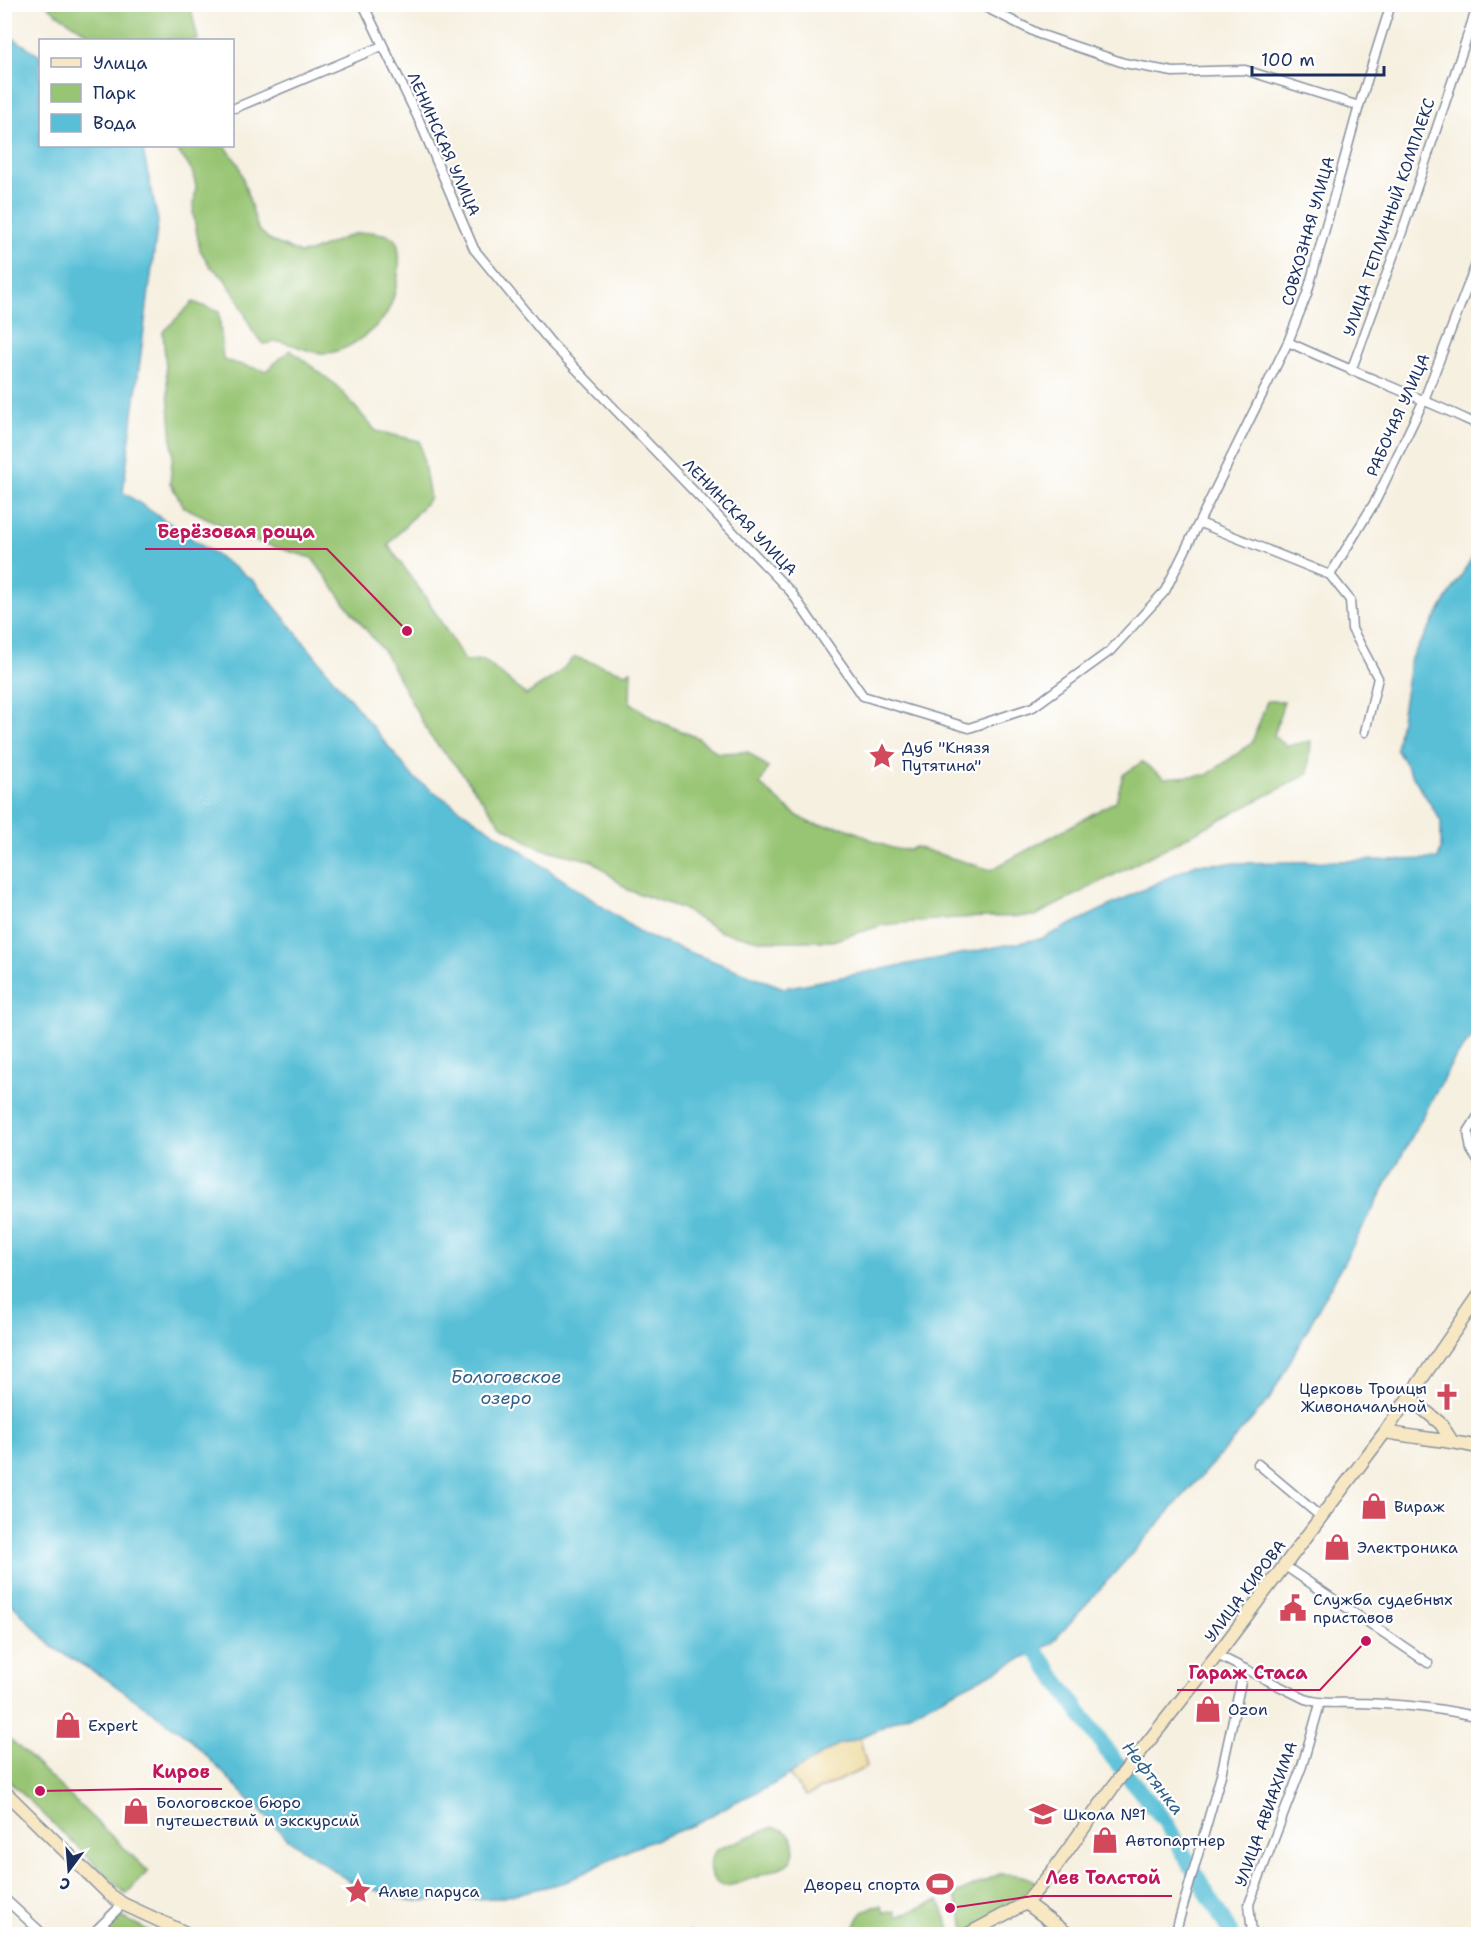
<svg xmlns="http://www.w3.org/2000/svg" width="1483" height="1939" viewBox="0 0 1483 1939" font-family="'Shantell Sans',sans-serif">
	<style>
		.green { fill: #98c573; stroke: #5a7a68; stroke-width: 1.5 }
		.sand { fill: #eeda9e; stroke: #84847e; stroke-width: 1.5 }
		.water { fill: #59bfd7; stroke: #3a779a; stroke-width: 1.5 }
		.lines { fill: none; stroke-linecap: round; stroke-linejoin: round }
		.river { stroke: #59bfd7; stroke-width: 16 }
		.street-casing { stroke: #88909f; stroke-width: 11 }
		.secondary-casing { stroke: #88909f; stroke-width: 15 }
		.street { stroke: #fff; stroke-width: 8 }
		.secondary { stroke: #f7e8c3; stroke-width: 12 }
		.labels { text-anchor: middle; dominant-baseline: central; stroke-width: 4.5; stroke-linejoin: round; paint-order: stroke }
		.street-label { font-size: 16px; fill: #1b2f5e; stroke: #fff }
		.poi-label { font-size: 16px; fill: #1b2f5e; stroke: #fff; text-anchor: start }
		.water-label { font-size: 18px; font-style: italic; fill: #316188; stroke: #fff }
		.leader { fill: none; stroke: #c2185b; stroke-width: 2 }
		.callout-dot { fill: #c2185b; stroke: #fff; stroke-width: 2 }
		.callout-label { font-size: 18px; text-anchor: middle; font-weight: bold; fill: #c2185b; stroke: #fff; stroke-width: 4.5; stroke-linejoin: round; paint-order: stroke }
	</style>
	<rect width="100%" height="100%" fill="#fff"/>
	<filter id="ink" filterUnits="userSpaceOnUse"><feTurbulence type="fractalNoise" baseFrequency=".0167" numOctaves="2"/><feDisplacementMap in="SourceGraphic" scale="12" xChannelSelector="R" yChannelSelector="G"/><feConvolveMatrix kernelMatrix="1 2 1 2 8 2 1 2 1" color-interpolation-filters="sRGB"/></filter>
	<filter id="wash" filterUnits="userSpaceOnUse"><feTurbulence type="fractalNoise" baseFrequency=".008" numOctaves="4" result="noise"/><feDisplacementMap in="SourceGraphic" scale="24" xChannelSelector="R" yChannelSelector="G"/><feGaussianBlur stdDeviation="1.35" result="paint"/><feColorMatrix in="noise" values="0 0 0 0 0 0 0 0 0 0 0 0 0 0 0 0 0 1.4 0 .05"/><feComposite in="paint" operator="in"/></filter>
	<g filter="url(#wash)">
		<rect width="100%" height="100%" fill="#f6f0e0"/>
		<!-- green -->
		<path class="green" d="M 47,5 L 190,5 L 198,40 L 95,40 C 81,26 60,19 47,5 Z
			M 174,146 L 225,146 L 239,165 L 258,229 L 271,241 L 300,253 L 310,252 L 353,234 L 371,232 L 388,235 L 396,240 C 404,260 396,303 382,320 C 369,334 346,352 327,353 C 310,354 298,345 282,342 C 277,341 270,343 264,344 L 253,332 L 238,299 L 224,278 L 210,266 L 200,250 L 193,213 L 196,186 L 192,170 Z
			M 193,302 L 219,312 L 223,360 L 266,371 L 290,350 L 336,385 L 376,431 L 420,441 L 430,498 L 388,545 L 428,601 L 465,661 L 484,660 L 526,695 L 555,676 L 575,657 L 625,673 L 631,670 L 630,702 L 655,720 L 698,738 L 718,753 L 748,752 L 768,768 L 760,784 C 775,797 790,813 808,822 C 819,827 833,824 845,828 C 864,833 896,858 916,847 L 991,870 L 1116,801 L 1123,775 L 1142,762 L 1164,778 L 1207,775 L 1252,743 L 1267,701 L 1284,701 L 1274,736 L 1287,746 L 1311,741 L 1308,774 L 1035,916 L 953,918 L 883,925 L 832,941 L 765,941 L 721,932 L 681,908 L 628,890 L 593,861 L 539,848 L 501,825 L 462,773 L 430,736 L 385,653 L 350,610 L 312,558 L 252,540 L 184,507 L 170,483 L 173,453 L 163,332 Z
			M 4,1733 L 148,1871 L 126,1894 L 5,1777 Z
			M 773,1827 C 783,1829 791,1833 794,1843 C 795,1851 793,1860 787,1864 C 781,1869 730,1887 724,1886 C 706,1881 706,1860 718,1849 Z
			M 1000,1874 C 1014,1874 1026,1875 1037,1883 L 1012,1908 L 967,1934 L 954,1895 Z
			M 939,1900 L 952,1934 L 852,1934 C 858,1917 861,1907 881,1906 L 885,1913 L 895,1911 L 897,1917 Z
			M 122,1917 L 155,1934 L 104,1934 Z"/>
		<!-- sand -->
		<path class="sand" d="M 860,1738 L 867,1767 L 806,1796 L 789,1775 L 837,1745 Z"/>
		<!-- water -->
		<path class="water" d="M 4,32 L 40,56 L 40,146 L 142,146 L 158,221 L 123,492 L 254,581 L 414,778 L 644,935 L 784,988 L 1043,938 L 1196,864 L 1438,859 L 1441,849 L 1441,821 L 1396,749 L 1411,658 L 1478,548 L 1478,1030 L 1453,1061 L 1269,1400 L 1051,1644 L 860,1738 L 837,1745 L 772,1785 L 733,1803 L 694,1825 L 631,1849 L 566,1882 L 499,1898 L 408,1901 L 349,1881 L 288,1839 L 189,1738 L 106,1679 L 54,1648 L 5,1597 Z"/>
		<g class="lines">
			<!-- river -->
			<path class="river" d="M 1036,1651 L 1107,1751 L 1164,1820 L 1231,1934"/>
		</g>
	</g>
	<g filter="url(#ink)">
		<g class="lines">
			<defs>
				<path id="street" d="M 363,4 L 419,120 L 474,249 L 552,344 L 791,592 L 863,696 L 969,728 L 1033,707 L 1110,651 L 1165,591 L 1288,342 L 1307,294 L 1359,106 L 1391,4
					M 979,4 L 1039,34 L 1124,63 L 1173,72 L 1245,70 L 1359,106
					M 235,108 L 382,46
					M 1288,342 C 1348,370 1410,393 1470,421
					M 1351,371 L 1402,232 L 1478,4
					M 1200,523 L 1330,575 L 1350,600 L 1352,629 L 1378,678 L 1365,732
					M 1330,575 L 1376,500 L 1424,400 L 1478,259
					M 1478,1116 L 1468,1132 L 1471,1150 L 1478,1161
					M 1258,1464 L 1321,1517
					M 1285,1566 L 1428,1663
					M 1217,1655 L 1305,1699 C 1323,1705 1338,1702 1357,1703 C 1398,1704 1438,1707 1478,1717
					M 4,1898 L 43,1934
					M 92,1934 L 123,1904
					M 691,1934 L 692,1934
					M 1175,1934 L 1221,1775 L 1241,1682 L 1240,1667
					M 1252,1934 L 1249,1904 L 1302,1766 L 1320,1704"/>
				<path id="secondary" d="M 1410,1398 L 1441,1424 L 1451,1440
					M 1385,1432 C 1417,1438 1448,1440 1478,1447
					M 4,1791 L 109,1894 L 123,1904 L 188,1934
					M 1026,1903 L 1068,1934
					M 968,1934 L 1026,1903 L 1055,1868 L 1118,1780 L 1217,1655 L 1385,1432 L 1478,1297"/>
			</defs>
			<!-- street casing -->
			<use href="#street" class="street-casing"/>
			<!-- secondary casing -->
			<use href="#secondary" class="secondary-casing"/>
			<!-- street -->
			<use href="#street" class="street"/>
			<!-- secondary -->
			<use href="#secondary" class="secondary"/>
		</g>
	</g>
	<!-- icons -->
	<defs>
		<symbol id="sight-bare" viewBox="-9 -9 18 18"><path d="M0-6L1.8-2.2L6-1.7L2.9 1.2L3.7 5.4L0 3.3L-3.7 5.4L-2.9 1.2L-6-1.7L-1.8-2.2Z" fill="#d1495b" stroke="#fff" stroke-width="2.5" paint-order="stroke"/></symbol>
		<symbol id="church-bare" viewBox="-9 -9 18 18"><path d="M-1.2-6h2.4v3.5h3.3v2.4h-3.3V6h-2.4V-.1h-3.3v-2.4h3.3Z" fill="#d1495b" stroke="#fff" stroke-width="2.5" paint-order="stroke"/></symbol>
		<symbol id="shop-bare" viewBox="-9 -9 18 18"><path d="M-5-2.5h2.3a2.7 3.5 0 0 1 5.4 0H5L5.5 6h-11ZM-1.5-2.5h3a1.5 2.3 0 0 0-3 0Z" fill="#d1495b" stroke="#fff" stroke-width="2.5" paint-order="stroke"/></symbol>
		<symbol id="civic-bare" viewBox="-9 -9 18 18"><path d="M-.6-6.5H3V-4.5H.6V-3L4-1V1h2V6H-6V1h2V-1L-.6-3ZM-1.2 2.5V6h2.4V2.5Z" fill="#d1495b" stroke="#fff" stroke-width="2.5" paint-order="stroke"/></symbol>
		<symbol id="school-bare" viewBox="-9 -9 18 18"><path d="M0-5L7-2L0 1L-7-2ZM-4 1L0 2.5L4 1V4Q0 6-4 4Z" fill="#d1495b" stroke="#fff" stroke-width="2.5" paint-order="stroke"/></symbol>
		<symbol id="stadium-bare" viewBox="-9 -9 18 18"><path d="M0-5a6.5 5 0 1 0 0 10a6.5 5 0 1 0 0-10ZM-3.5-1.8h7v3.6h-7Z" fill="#d1495b" stroke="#fff" stroke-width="2.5" paint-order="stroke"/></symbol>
	</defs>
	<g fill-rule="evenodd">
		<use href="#sight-bare" x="863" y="737" width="38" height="38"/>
		<use href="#church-bare" x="1428" y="1378" width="38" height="38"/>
		<use href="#shop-bare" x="1355" y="1487" width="38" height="38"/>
		<use href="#shop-bare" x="1318" y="1528" width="38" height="38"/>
		<use href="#civic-bare" x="1274" y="1589" width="38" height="38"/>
		<use href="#shop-bare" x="1189" y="1690" width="38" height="38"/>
		<use href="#shop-bare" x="49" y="1706" width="38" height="38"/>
		<use href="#shop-bare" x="117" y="1792" width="38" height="38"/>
		<use href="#school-bare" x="1024" y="1795" width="38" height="38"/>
		<use href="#shop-bare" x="1086" y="1821" width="38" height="38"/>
		<use href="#stadium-bare" x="921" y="1865" width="38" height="38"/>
		<use href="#sight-bare" x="339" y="1872" width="38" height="38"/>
	</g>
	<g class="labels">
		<!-- street labels -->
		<g class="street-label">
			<text transform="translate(444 144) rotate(66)">ЛЕНИНСКАЯ УЛИЦА</text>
			<text transform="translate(1389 217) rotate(-71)">УЛИЦА ТЕПЛИЧНЫЙ КОМПЛЕКС</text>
			<text transform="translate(1308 231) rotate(-74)">СОВХОЗНАЯ УЛИЦА</text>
			<text transform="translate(1398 415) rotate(-66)">РАБОЧАЯ УЛИЦА</text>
			<text transform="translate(740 517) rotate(46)">ЛЕНИНСКАЯ УЛИЦА</text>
			<text transform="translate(1245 1591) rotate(-53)">УЛИЦА КИРОВА</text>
			<text transform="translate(1266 1814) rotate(-70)">УЛИЦА АВИАХИМА</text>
		</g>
		<!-- poi labels -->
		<g class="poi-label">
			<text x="902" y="747">Дуб "Князя<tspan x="902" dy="18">Путятина"</tspan></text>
			<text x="1427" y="1388" text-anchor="end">Церковь Троицы<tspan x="1427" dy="18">Живоначальной</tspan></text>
			<text x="1394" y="1506">Вираж</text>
			<text x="1357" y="1547">Электроника</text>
			<text x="1313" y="1599">Служба судебных<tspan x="1313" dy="18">приставов</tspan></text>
			<text x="1228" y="1709">Ozon</text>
			<text x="88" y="1725">Expert</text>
			<text x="156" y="1802">Бологовское бюро<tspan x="156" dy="18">путешествий и экскурсий</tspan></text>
			<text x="1063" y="1814">Школа №1</text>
			<text x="1125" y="1840">Автопартнер</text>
			<text x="920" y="1884" text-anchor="end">Дворец спорта</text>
			<text x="378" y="1891">Алые паруса</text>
		</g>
		<!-- water labels -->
		<g class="water-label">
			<text x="506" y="1377">Бологовское<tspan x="506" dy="21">озеро</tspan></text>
			<text transform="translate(1153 1778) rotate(52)">Нефтянка</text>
		</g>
	</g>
	<!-- callouts -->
	<path class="leader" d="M407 631L327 549H145M1366 1641L1320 1690H1177M40 1791L140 1789H222M950 1908L1033 1896H1172"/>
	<g class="callout-dot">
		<circle cx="407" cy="631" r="6"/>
		<circle cx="1366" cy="1641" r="6"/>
		<circle cx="40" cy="1791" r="6"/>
		<circle cx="950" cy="1908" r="6"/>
	</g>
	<g class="callout-label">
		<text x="236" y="538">Берёзовая роща</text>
		<text x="1248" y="1679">Гараж Стаса</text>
		<text x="181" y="1778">Киров</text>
		<text x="1103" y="1884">Лев Толстой</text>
	</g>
	<!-- margin -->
	<rect width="1483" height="1939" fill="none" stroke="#fff" stroke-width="24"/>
	<!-- legend -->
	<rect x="39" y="39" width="195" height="108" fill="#ffffff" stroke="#a4acbf" stroke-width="1.5"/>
	<rect x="51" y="58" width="30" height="9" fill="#f7e8c3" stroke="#a4acbf" stroke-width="1.5"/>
	<text x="93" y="69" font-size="18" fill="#1b2f5e">Улица</text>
	<rect x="51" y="84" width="30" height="18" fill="#98c573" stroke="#a4acbf" stroke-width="1.5"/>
	<text x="93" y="99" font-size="18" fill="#1b2f5e">Парк</text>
	<rect x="51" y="114" width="30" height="18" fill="#59bfd7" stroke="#a4acbf" stroke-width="1.5"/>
	<text x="93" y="129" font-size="18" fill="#1b2f5e">Вода</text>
	<!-- north arrow -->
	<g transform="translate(69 1870) rotate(196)" stroke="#ffffff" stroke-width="4.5" paint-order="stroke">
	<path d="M0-4.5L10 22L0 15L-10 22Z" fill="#1b2f5e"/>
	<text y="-9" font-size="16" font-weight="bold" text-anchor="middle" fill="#1b2f5e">С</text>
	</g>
	<!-- scale -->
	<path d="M1252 66v9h132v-9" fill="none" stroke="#1b2f5e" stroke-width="3"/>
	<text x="1261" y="66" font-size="18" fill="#1b2f5e" stroke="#ffffff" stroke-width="4.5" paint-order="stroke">100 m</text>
</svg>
